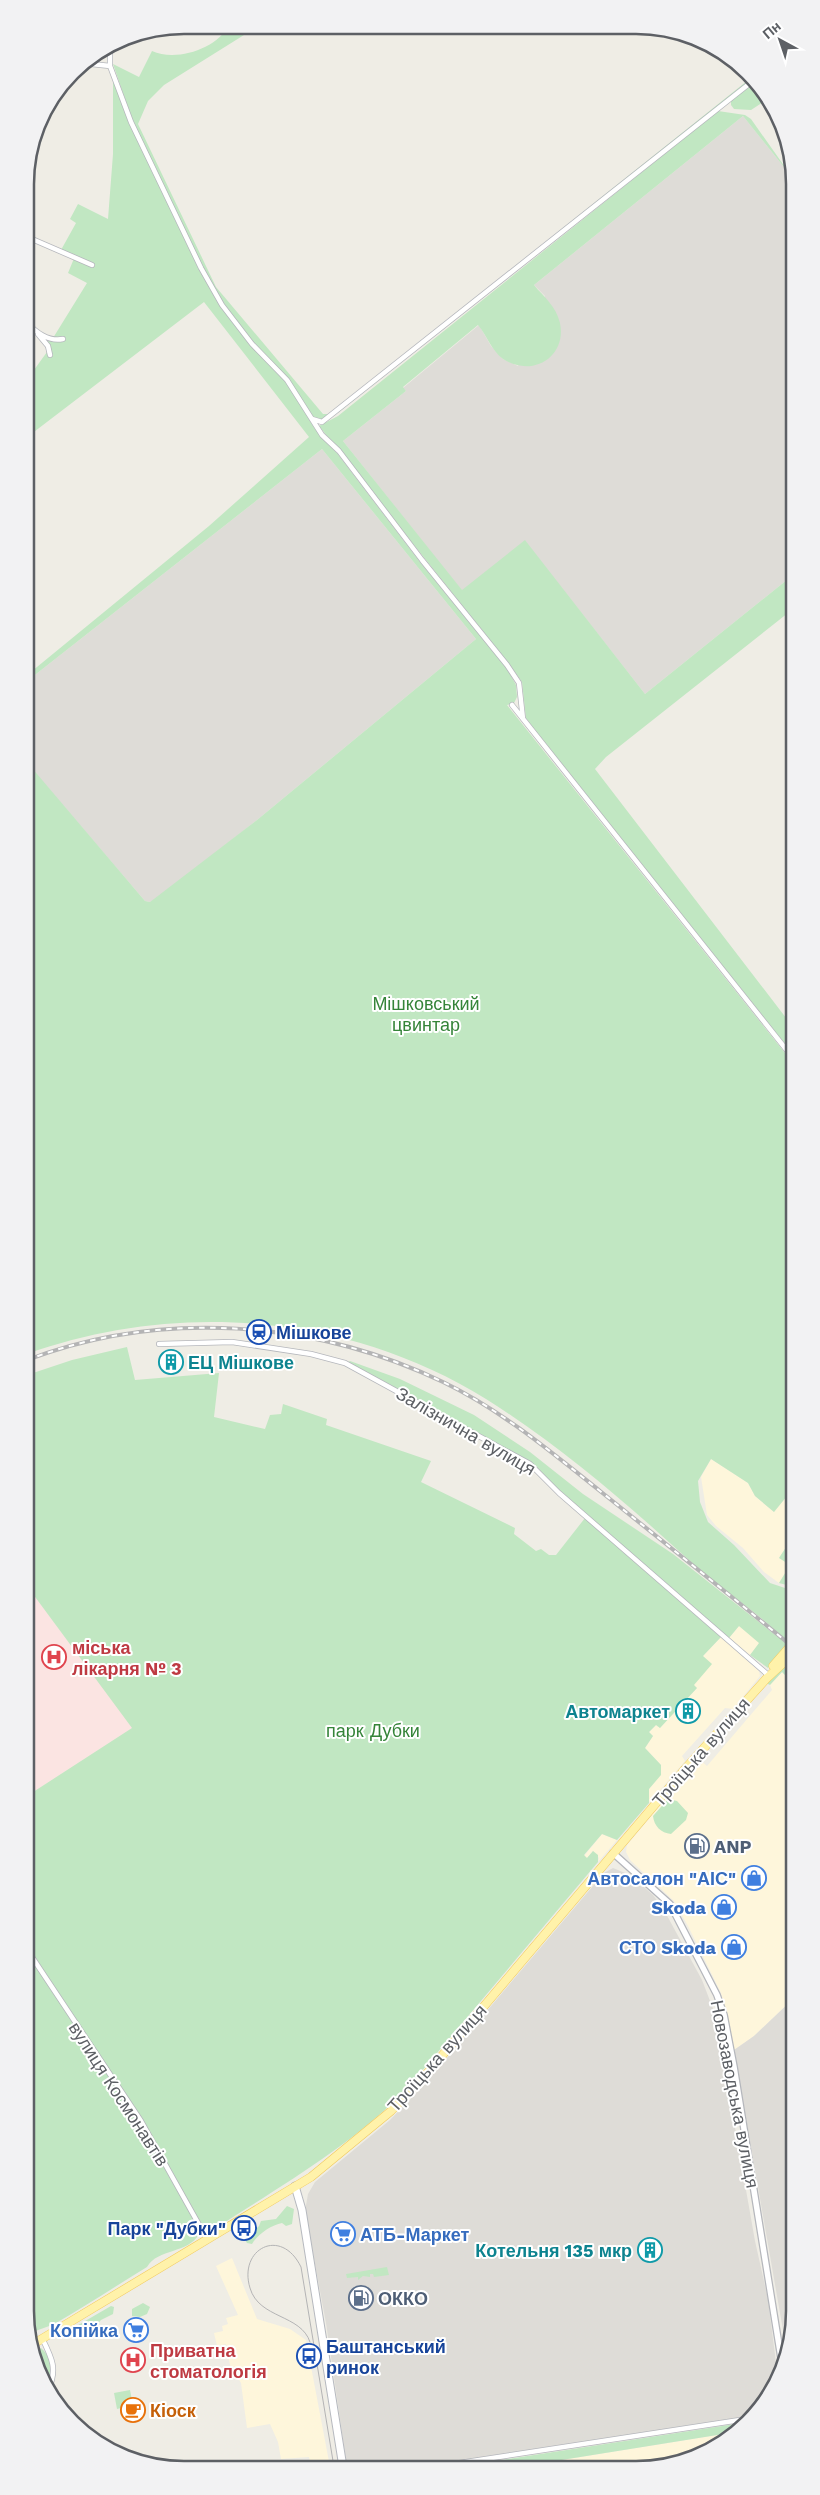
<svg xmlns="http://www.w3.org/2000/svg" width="820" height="2495" viewBox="0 0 820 2495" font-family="'Work Sans',sans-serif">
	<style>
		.commercial { fill: #fef6db }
		.industrial { fill: #dedcd7 }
		.medical { fill: #fbe4e2 }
		.green { fill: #c1e7c2 }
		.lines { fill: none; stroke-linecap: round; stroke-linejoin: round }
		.minor-casing { stroke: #b5b7bc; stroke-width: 6 }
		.tertiary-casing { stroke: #b5b7bc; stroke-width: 8 }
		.secondary-casing { stroke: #b6b9bf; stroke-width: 9 }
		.primary-casing { stroke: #f2c95b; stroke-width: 9 }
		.minor { stroke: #fff; stroke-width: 4.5 }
		.tertiary { stroke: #fff; stroke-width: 5.5 }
		.secondary { stroke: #fff; stroke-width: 7 }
		.primary { stroke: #fff2aa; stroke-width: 8 }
		.tram { stroke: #b4b4b5; stroke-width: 1 }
		.rail-casing { stroke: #b4b4b5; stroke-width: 4 }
		.rail { stroke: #fff; stroke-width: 2; stroke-dasharray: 5.5; stroke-linecap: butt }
		.labels { text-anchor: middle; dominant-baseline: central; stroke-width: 4; stroke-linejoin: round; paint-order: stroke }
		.park-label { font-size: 18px; fill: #358439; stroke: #fff }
		.transit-label { font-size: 18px; font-weight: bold; fill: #164399; stroke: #fff; text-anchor: start }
		.culture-label { font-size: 18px; font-weight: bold; fill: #0d838f; stroke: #fff; text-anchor: end }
		.street-label { font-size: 18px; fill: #5d6065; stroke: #fff }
		.health-label { font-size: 18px; font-weight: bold; fill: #be3a42; stroke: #fff; text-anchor: start }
		.service-label { font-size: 18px; font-weight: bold; fill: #4e5e75; stroke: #fff; text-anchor: start }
		.shop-label { font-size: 18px; font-weight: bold; fill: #366cbe; stroke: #fff; text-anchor: end }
		.food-label { font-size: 18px; font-weight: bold; fill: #c56008; stroke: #fff; text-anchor: start }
		.rim { fill: none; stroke: #5d6065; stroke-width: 2.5 }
	</style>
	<rect width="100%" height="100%" fill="#efede5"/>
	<!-- commercial -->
	<path class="commercial" d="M 711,1459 L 748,1483 L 755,1496 L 774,1512 L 787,1496 L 794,1501 L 794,1535 L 779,1558 L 791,1565 L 779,1583 L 764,1572 L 743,1548 L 716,1526 L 707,1515 L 701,1477 Z
		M 739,1626 L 760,1643 L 750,1655 L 729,1638 Z
		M 721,1637 L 759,1671 L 760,1676 L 733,1709 L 725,1708 L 682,1756 L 685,1761 L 649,1803 L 649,1789 L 661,1774 L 661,1765 L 645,1748 L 653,1736 L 649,1732 L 656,1725 L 660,1728 L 697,1688 L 693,1685 L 703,1656 Z
		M 794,1671 L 794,1998 L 754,2036 L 734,2050 L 721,1993 L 688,1926 L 674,1901 L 630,1860 L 626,1852 L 627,1845 L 699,1759 L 707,1766 L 713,1759 L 772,1690 L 770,1685 L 782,1672 L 785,1675 Z
		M 602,1834 L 617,1840 L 598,1862 L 599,1858 L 593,1851 L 587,1858 L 584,1856 Z
		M 232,2258 L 257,2319 L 290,2329 L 306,2340 L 330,2467 L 311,2467 L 309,2457 L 281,2459 L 278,2442 L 270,2424 L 247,2428 L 241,2383 L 230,2365 L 226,2344 L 217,2346 L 214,2333 L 223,2331 L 222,2326 L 228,2324 L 226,2318 L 238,2315 L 216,2266 Z
		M 736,2432 L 715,2449 L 667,2467 L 518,2467 Z"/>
	<!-- industrial -->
	<path class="industrial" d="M 743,116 L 792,177 L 793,575 L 645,694 L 525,541 L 462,591 L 343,441 L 406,391 L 403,388 L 479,325 L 491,346 L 503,359 L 518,366 L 545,296 L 534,285 Z
		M 322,449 L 476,639 L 257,820 L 156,900 L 150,902 L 145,901 L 26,762 L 26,682 Z
		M 613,1868 L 630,1875 L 653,1895 L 664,1910 L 702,1980 L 715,2014 L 755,2241 L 768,2299 L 778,2379 L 756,2415 L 420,2467 L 347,2467 L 326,2323 L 305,2211 L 308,2194 L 315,2182 L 390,2120 L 424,2085 L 604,1873 Z
		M 794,1998 L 795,2321 L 787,2353 L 734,2050 L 754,2036 Z"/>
	<!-- medical -->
	<path class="medical" d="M 27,1586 L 133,1728 L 27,1796 Z"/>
	<!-- green -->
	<path class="green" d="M 229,25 L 260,25 L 164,85 L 148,101 L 138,124 L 216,287 L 323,414 L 330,414 L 752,77 L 754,79 L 339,412 L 322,420 L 312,416 L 289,380 L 259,350 L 215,292 L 133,122 L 113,64 L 139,77 L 152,51 C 176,62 217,49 229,25 Z
		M 113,77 L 210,289 L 222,307 L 286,381 L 315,429 L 337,453 L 420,562 L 506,667 L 516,685 L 517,697 L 514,703 L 507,705 L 793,1063 L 794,1501 L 787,1496 L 774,1512 L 755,1496 L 748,1483 L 711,1459 L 698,1481 L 700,1502 L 708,1522 L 734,1545 L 770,1583 L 794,1591 L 794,1640 L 768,1668 L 750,1655 L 759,1643 L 739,1626 L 729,1638 L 560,1492 L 535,1465 L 526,1460 L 347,1363 L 350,1361 L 400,1379 L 474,1415 L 530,1452 L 583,1494 L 673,1554 L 779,1638 L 781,1636 C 757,1612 727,1593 701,1571 C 633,1509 564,1448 486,1399 C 350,1314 177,1300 27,1354 L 26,761 L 145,901 L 150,902 L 257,820 L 476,639 L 322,449 L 26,682 L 26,676 L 209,526 L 309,437 L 204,302 L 26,438 L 26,381 L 47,352 L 47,347 L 34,332 L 53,338 L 87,283 L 68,273 L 75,256 L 61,250 L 76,223 L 70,219 L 78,204 L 108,219 L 113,154 Z
		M 755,80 L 768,99 L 751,110 L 734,109 L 731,105 L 731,101 Z
		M 718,111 L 745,115 L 751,119 L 792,177 L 743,116 L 534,285 C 544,297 556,306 560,323 C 567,357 532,378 503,359 C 492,351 487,336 478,325 L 403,387 L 406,391 L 343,441 L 462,590 L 525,540 L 645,694 L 793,575 L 793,609 L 606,757 L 595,769 L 793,1027 L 793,1054 L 526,719 L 522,682 L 509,664 L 319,426 L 338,416 Z
		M 127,1347 L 135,1380 L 219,1373 L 214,1417 L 265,1429 L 270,1415 L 281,1414 L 283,1404 L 327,1419 L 326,1425 L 431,1461 L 421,1482 L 515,1528 L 514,1534 L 536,1551 L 541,1549 L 549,1555 L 556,1555 L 585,1518 L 721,1637 L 703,1656 L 712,1664 L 694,1685 L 697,1688 L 660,1728 L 656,1725 L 649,1732 L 653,1736 L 645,1748 L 661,1765 L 661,1775 L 649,1789 L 649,1803 L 617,1840 L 602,1834 L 584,1855 L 587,1858 L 593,1851 L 598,1855 L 598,1862 L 405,2091 C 346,2149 284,2184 216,2228 L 206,2228 L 199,2221 L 195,2223 L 199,2234 C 188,2254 158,2248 147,2267 C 116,2286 87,2305 56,2323 C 47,2328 38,2328 28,2336 L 27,1796 L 132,1728 L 27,1586 L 27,1375 L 72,1360 Z
		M 794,1535 L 794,1587 L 779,1583 L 790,1565 L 779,1558 Z
		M 794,1656 L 794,1671 L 785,1675 L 782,1672 L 770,1685 L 766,1683 Z
		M 668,1799 L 677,1801 L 688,1813 L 686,1820 L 671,1834 C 661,1833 654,1826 653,1816 Z
		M 287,2206 L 294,2209 L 292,2224 L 286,2226 L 282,2223 C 271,2225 257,2235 252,2244 L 247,2243 L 245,2240 L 259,2226 L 261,2221 L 276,2219 Z
		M 387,2267 L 389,2275 L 374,2277 L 373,2274 L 370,2274 L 370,2277 L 363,2276 L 358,2280 L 358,2277 L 347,2278 L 346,2274 Z
		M 143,2303 L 150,2307 L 147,2314 L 140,2317 L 132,2316 L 132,2309 Z
		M 111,2306 L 114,2307 L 113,2314 L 101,2320 L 93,2329 L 78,2337 L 72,2333 L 73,2328 Z
		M 41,2348 C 54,2359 52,2374 46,2388 L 42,2381 L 32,2353 Z
		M 130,2390 L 133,2405 L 117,2409 L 114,2393 Z
		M 748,2422 L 736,2432 L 518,2467 L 457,2467 Z"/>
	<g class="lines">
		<defs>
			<path id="minor" d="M 110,46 L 110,66 L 131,122 L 201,268 L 222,305 L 252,344 L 287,380 L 322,435 L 339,451 L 422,560 L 507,665 L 519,683 L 523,719
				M 82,63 L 110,66
				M 25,236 L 92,265
				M 26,322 C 36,332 48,342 63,339
				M 38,334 L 48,346 L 50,355
				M 312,419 L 322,422 L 754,80
				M 512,705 L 793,1058
				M 159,1344 L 232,1342 L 311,1354 L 345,1363 L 530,1464 L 559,1493 L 767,1674
				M 28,1951 L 141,2121 L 207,2239
				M 42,2338 C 52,2358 58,2370 48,2390
				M 433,2467 L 753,2418"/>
			<path id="tertiary" d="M 613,1853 L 670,1904 L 717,1995 L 724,2015 L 734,2067 L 783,2370"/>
			<path id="secondary" d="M 295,2186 L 302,2210 L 343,2467"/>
			<path id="primary" d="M 773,1666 L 794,1642
				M 30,2346 L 311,2177 L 391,2111 L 429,2071 L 685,1769 L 766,1679 L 794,1653"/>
		</defs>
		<!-- minor casing -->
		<use href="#minor" class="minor-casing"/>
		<!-- tertiary casing -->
		<use href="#tertiary" class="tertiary-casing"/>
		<!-- secondary casing -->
		<use href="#secondary" class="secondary-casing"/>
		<!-- primary casing -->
		<use href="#primary" class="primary-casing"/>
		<!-- minor -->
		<use href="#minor" class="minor"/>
		<!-- tertiary -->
		<use href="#tertiary" class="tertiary"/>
		<!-- secondary -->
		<use href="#secondary" class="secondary"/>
		<!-- primary -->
		<use href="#primary" class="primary"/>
		<!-- tram -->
		<path class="tram" d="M 310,2342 C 301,2314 259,2319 250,2288 C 238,2249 281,2226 301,2267 L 334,2467"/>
		<defs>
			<path id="rail" d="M 27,1360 C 161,1309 314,1320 443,1382 C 501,1410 550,1451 600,1491 C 665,1543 730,1595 794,1648"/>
		</defs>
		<!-- rail casing -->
		<use href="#rail" class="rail-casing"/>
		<!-- rail -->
		<use href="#rail" class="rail"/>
	</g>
	<!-- icons -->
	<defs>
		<symbol id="station-ring" viewBox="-11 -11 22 22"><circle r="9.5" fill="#fff" stroke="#1a4fb4" stroke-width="1.5"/><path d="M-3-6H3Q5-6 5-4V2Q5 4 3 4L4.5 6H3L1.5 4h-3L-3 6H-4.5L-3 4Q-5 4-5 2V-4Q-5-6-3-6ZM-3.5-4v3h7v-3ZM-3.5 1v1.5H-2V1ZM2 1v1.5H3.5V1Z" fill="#1a4fb4"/></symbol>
		<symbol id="building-ring" viewBox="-11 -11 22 22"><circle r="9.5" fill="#fff" stroke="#0f9aa8" stroke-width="1.5"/><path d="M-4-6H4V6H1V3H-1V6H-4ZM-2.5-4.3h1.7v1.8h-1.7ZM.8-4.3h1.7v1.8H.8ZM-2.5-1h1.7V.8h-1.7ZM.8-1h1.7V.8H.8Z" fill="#0f9aa8"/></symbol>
		<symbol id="hospital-ring" viewBox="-11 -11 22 22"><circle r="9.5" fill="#fff" stroke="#e0444e" stroke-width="1.5"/><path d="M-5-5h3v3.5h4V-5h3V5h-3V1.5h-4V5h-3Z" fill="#e0444e"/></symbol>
		<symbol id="fuel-ring" viewBox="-11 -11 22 22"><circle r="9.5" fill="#fff" stroke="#5c6f8a" stroke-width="1.5"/><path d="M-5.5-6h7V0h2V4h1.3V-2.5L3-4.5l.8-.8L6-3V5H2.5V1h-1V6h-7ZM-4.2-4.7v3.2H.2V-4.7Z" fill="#5c6f8a"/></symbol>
		<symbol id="shop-ring" viewBox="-11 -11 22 22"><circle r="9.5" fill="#fff" stroke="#3f7fe0" stroke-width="1.5"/><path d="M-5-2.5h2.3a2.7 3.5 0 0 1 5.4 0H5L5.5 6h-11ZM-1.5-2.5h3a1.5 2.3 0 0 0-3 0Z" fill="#3f7fe0"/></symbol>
		<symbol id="bus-ring" viewBox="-11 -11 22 22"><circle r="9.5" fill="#fff" stroke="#1a4fb4" stroke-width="1.5"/><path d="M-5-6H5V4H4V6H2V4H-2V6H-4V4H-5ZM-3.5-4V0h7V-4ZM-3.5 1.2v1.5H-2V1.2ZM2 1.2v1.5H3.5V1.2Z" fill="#1a4fb4"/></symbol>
		<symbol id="supermarket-ring" viewBox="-11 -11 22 22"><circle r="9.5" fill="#fff" stroke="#3f7fe0" stroke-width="1.5"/><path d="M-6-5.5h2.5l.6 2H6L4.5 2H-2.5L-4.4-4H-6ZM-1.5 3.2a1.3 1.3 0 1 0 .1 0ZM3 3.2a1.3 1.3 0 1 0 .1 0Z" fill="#3f7fe0"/></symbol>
		<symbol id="cafe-ring" viewBox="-11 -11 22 22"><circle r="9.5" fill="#fff" stroke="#e8710a" stroke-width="1.5"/><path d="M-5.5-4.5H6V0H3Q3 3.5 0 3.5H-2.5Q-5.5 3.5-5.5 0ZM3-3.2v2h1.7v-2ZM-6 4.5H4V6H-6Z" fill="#e8710a"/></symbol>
	</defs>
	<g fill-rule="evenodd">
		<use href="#station-ring" x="245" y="1318" width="28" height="28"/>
		<use href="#building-ring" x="157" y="1348" width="28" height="28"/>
		<use href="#hospital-ring" x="40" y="1643" width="28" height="28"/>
		<use href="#building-ring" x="674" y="1697" width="28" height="28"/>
		<use href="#fuel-ring" x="683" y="1832" width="28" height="28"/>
		<use href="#shop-ring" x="740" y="1864" width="28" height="28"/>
		<use href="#shop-ring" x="710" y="1893" width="28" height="28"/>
		<use href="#shop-ring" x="720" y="1933" width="28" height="28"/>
		<use href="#bus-ring" x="230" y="2214" width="28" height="28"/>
		<use href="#supermarket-ring" x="329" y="2220" width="28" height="28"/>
		<use href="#building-ring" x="636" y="2236" width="28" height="28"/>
		<use href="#fuel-ring" x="347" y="2284" width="28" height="28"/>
		<use href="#supermarket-ring" x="122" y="2316" width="28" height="28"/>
		<use href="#bus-ring" x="295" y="2342" width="28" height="28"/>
		<use href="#hospital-ring" x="119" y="2346" width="28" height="28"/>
		<use href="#cafe-ring" x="119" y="2396" width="28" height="28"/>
	</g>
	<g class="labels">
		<!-- park labels -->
		<g class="park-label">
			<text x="426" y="1003">Мішковський<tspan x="426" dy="21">цвинтар</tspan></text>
			<text x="373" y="1730">парк Дубки</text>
		</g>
		<!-- transit labels -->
		<g class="transit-label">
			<text x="276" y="1332">Мішкове</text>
			<text x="226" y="2228" text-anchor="end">Парк "Дубки"</text>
			<text x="326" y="2346">Баштанський<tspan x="326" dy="21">ринок</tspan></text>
		</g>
		<!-- culture labels -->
		<g class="culture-label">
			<text x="188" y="1362" text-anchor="start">ЕЦ Мішкове</text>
			<text x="670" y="1711">Автомаркет</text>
			<text x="632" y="2250">Котельня 135 мкр</text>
		</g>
		<!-- street labels -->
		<g class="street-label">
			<text transform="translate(466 1431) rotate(30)">Залізнична вулиця</text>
			<text transform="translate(701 1752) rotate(-49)">Троїцька вулиця</text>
			<text transform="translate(437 2058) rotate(-48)">Троїцька вулиця</text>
			<text transform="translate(119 2094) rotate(57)">вулиця Космонавтів</text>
			<text transform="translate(735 2094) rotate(79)">Новозаводська вулиця</text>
		</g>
		<!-- health labels -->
		<g class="health-label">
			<text x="72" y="1647">міська<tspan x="72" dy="21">лікарня № 3</tspan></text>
			<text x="150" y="2350">Приватна<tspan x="150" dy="21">стоматологія</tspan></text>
		</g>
		<!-- service labels -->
		<g class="service-label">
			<text x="714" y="1846">ANP</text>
			<text x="378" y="2298">ОККО</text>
		</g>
		<!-- shop labels -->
		<g class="shop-label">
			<text x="736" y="1878">Автосалон "АІС"</text>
			<text x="706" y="1907">Skoda</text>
			<text x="716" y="1947">СТО Skoda</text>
			<text x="360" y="2234" text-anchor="start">АТБ-Маркет</text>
			<text x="118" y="2330">Копійка</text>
		</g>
		<!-- food labels -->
		<g class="food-label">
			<text x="150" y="2410">Кіоск</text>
		</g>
	</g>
	<!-- crop -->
	<path d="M0 0H820V2495H0ZM184 34H636A150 150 0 0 1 786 184V2311A150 150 0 0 1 636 2461H184A150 150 0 0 1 34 2311V184A150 150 0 0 1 184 34Z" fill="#f2f2f3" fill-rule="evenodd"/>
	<path class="rim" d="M184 34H636A150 150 0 0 1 786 184V2311A150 150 0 0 1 636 2461H184A150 150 0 0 1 34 2311V184A150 150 0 0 1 184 34Z"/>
	<!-- north arrow -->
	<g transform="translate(780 40) rotate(320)" stroke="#ffffff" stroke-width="4" paint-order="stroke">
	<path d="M0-4L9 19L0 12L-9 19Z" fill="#5d6065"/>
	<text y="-8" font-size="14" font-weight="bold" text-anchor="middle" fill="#5d6065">Пн</text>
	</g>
</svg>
